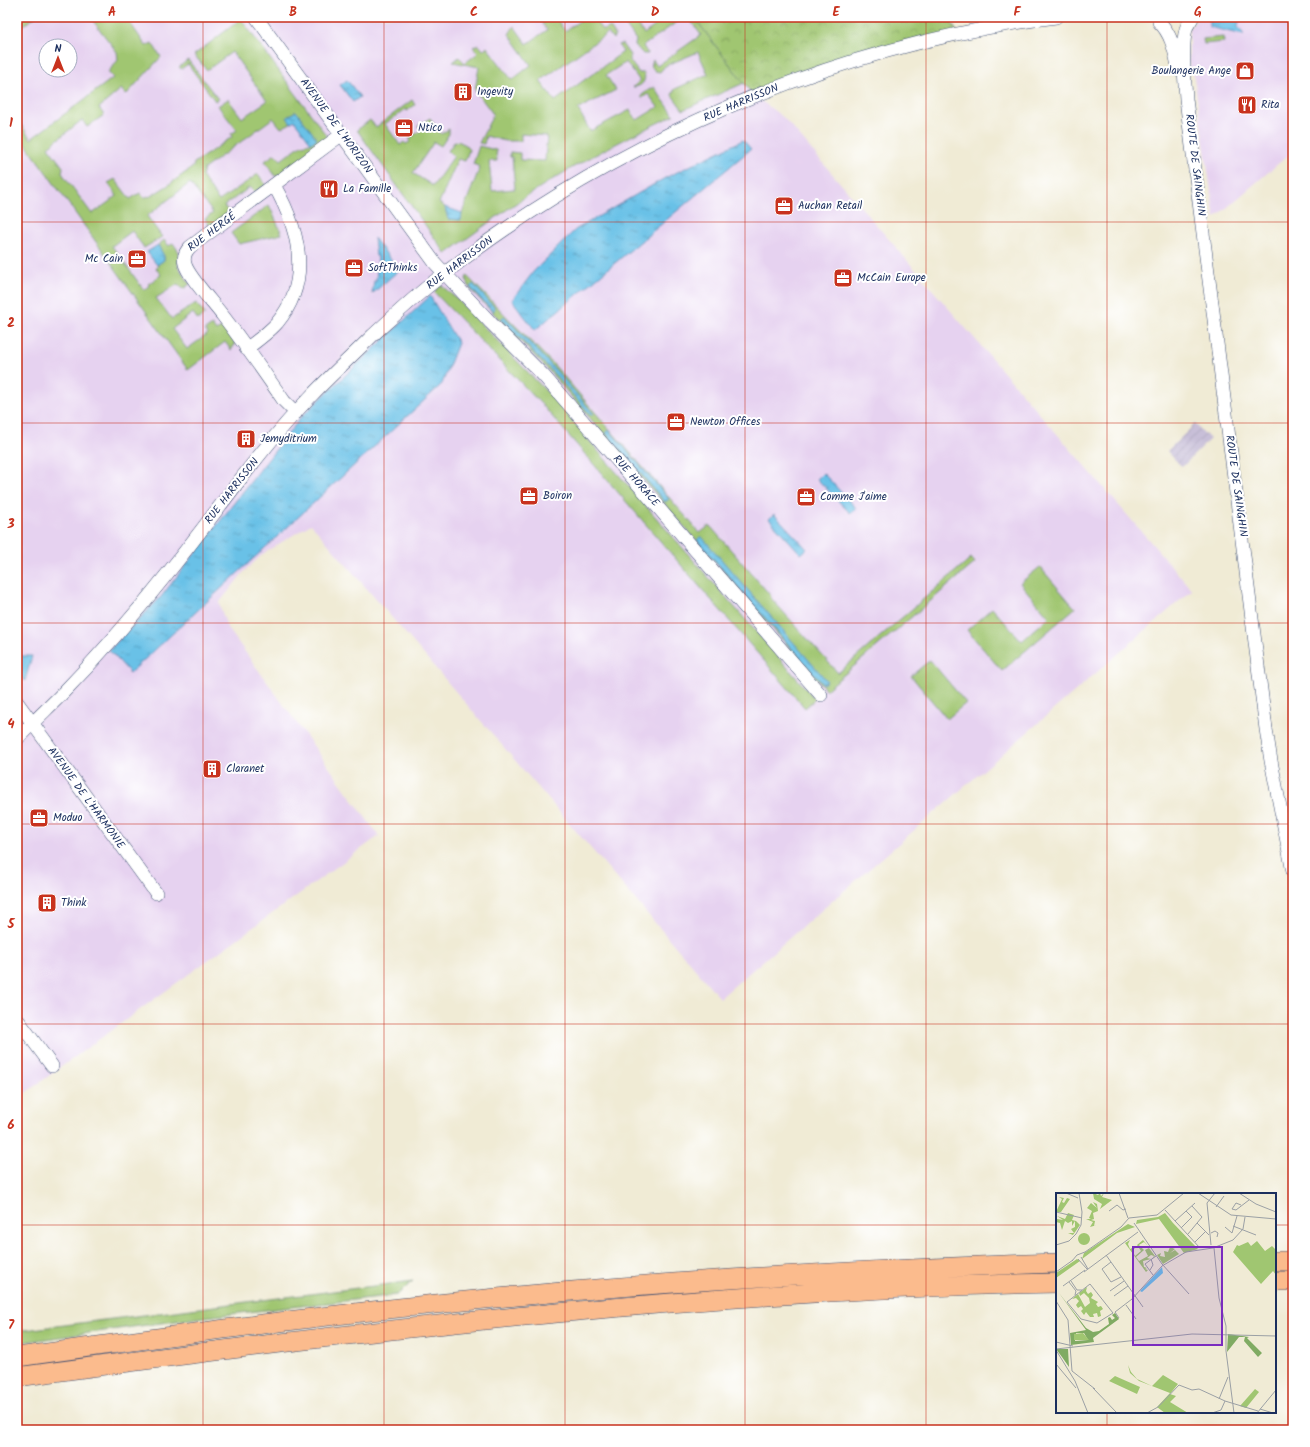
<svg xmlns="http://www.w3.org/2000/svg" width="1310" height="1447" viewBox="0 0 1310 1447" font-family="Kalam,sans-serif">
	<style>
		.built { fill: #e6d2f0; fill-rule: evenodd }
		.industrial { fill: url(#industrial-furrows) }
		.green { fill: #a0c671; stroke: #5e7a68 }
		.park { fill: url(#park-crowns); stroke: #5e7a68 }
		.water { fill: url(#water-ripples); stroke: #4278a2 }
		.lines { fill: none; stroke-linecap: round; stroke-linejoin: round }
		.minor-casing { stroke: #3b4b70; stroke-width: 14 }
		.highway-casing { stroke: #3b4b70; stroke-width: 20 }
		.minor { stroke: #fff; stroke-width: 13 }
		.highway { stroke: #fbbb8d; stroke-width: 19 }
		.grid { fill: none; stroke: #c8321e; stroke-width: 1; stroke-opacity: 0.55 }
		.labels { text-anchor: middle; dominant-baseline: central; stroke-width: 4; stroke-linejoin: round; paint-order: stroke }
		.poi-label { font-size: 11px; fill: #1b2f5e; stroke: #fff; text-anchor: start }
		.street-label { font-size: 11px; fill: #1b2f5e; stroke: #fff }
		.inset-road { fill: none; stroke: #9ba0a5; stroke-width: 1 }
		.view { fill: #7b2cbf; fill-opacity: 0.15; stroke: #7b2cbf; stroke-width: 2 }
		.inset-edge { fill: none; stroke: #1b2f5e; stroke-width: 2 }
		.neatline { fill: none; stroke: #c8321e; stroke-width: 1.5 }
		.grid-label { font-size: 13px; text-anchor: middle; font-weight: bold; fill: #c8321e }
	</style>
	<defs>
		<pattern id="industrial-furrows" width="10" height="10" patternUnits="userSpaceOnUse"><rect width="10" height="10" fill="#c8bfd8"/><path d="M-1 1l2-2M0 10L10 0M9 11l2-2" fill="none" stroke="#aba4bc"/></pattern>
		<pattern id="park-crowns" width="20" height="18" patternUnits="userSpaceOnUse"><rect width="20" height="18" fill="#a0c671"/><path d="M2 6a3 3 0 1 1 6 0M12 15a3 3 0 1 1 6 0" fill="none" stroke="#89aa64"/></pattern>
		<pattern id="water-ripples" width="26" height="14" patternUnits="userSpaceOnUse"><rect width="26" height="14" fill="#69c1e7"/><path d="M2 4q2-2 4 0t4 0M15 11q2-2 4 0t4 0" fill="none" stroke="#569dbe"/></pattern>
	</defs>
	<rect width="100%" height="100%" fill="#fff"/>
	<filter id="ink" filterUnits="userSpaceOnUse"><feTurbulence type="fractalNoise" baseFrequency=".025" numOctaves="2"/><feDisplacementMap in="SourceGraphic" scale="8" xChannelSelector="R" yChannelSelector="G"/><feConvolveMatrix kernelMatrix="1 2 1 2 8 2 1 2 1" color-interpolation-filters="sRGB"/></filter>
	<filter id="wash" filterUnits="userSpaceOnUse"><feTurbulence type="fractalNoise" baseFrequency=".012" numOctaves="4" result="noise"/><feDisplacementMap in="SourceGraphic" scale="16" xChannelSelector="R" yChannelSelector="G"/><feGaussianBlur stdDeviation="0.9" result="paint"/><feColorMatrix in="noise" values="0 0 0 0 0 0 0 0 0 0 0 0 0 0 0 0 0 1.4 0 .05"/><feComposite in="paint" operator="in"/></filter>
	<g filter="url(#wash)">
		<rect width="100%" height="100%" fill="#f0ebd5"/>
		<!-- built -->
		<path class="built" d="M 17,17 L 694,17 L 752,94 L 784,118 L 1192,590 L 720,998 L 311,524 L 264,553 L 244,572 L 219,603 L 227,627 L 379,836 L 17,1099 ZM 46,46 L 70,46 L 70,70 L 46,70 Z
			M 1199,17 L 1293,17 L 1293,151 L 1215,218 L 1193,71 L 1189,71 L 1189,29 Z"/>
		<!-- industrial -->
		<path class="industrial" d="M 1195,424 L 1210,439 L 1182,467 L 1167,451 Z"/>
		<!-- green -->
		<path class="green" d="M 17,17 L 35,17 L 17,30 Z
			M 90,17 L 126,17 L 146,46 L 152,43 L 161,57 L 126,95 L 121,89 L 99,108 L 104,115 L 87,127 L 82,120 L 48,147 L 63,167 L 62,173 L 92,214 L 117,196 L 108,183 L 115,179 L 130,199 L 140,193 L 144,198 L 148,196 L 149,197 L 167,186 L 193,167 L 194,163 L 232,137 L 231,134 L 237,130 L 218,106 L 228,99 L 242,118 L 267,101 L 232,52 L 207,70 L 194,55 L 241,19 L 329,139 L 276,177 L 265,161 L 275,154 L 281,160 L 301,145 L 311,143 L 296,111 L 287,117 L 291,123 L 281,128 L 273,118 L 204,169 L 202,176 L 219,201 L 258,174 L 266,185 L 255,192 L 250,187 L 224,206 L 229,212 L 210,226 L 205,219 L 213,213 L 190,183 L 147,216 L 162,237 L 144,248 L 132,231 L 112,246 L 144,290 L 150,286 L 148,284 L 161,275 L 156,268 L 158,267 L 157,265 L 164,260 L 164,257 L 158,245 L 164,240 L 169,246 L 173,243 L 179,252 L 178,266 L 190,284 L 183,289 L 178,284 L 156,298 L 172,319 L 196,303 L 205,314 L 198,320 L 193,313 L 172,329 L 187,349 L 208,334 L 205,330 L 212,325 L 216,331 L 223,327 L 235,343 L 234,346 L 231,350 L 225,342 L 188,370 L 17,132 L 17,119 L 31,139 L 113,78 L 108,72 L 118,60 L 117,52 Z
			M 538,17 L 555,17 L 565,31 L 585,17 L 592,17 L 603,31 L 610,27 L 615,35 L 613,39 L 608,33 L 540,81 L 555,101 L 623,52 L 618,45 L 622,44 L 630,55 L 630,61 L 639,73 L 644,73 C 647,81 641,87 633,87 L 640,81 L 626,62 L 606,75 L 616,90 L 578,109 L 590,131 L 630,110 L 637,120 L 658,107 L 648,94 L 642,98 L 641,96 L 647,91 L 654,87 L 674,115 C 620,141 565,169 515,204 C 492,220 469,237 446,254 L 357,130 L 370,120 L 376,127 L 412,100 L 415,105 L 407,111 L 406,109 L 385,124 L 400,145 L 404,142 L 406,144 L 411,141 L 409,139 L 421,130 L 418,126 L 430,118 L 441,134 L 449,129 L 449,134 L 441,146 L 434,142 L 413,173 L 433,186 L 454,156 L 448,151 L 454,142 L 458,141 L 466,145 L 469,150 L 465,161 L 458,159 L 439,203 L 445,207 L 448,219 L 461,220 L 462,213 L 480,167 L 473,164 L 479,146 L 496,150 L 497,161 L 489,161 L 492,191 L 515,189 L 512,157 L 510,157 L 510,152 L 520,153 L 520,160 L 545,161 L 547,136 L 521,134 L 521,141 L 505,141 L 486,136 L 484,144 L 479,143 L 487,127 L 493,114 L 475,90 L 479,67 L 453,62 L 459,57 L 465,63 L 478,53 L 473,47 L 478,44 L 483,50 L 487,47 L 512,80 L 531,65 L 509,34 L 514,26 L 527,44 L 547,30 Z
			M 615,17 L 632,17 L 644,34 L 667,17 L 684,17 L 643,46 L 648,54 L 643,54 L 635,45 L 636,40 L 621,19 L 617,19 Z
			M 688,17 L 694,17 L 744,83 L 683,110 L 672,95 L 675,89 L 708,74 L 698,52 L 665,66 L 660,72 L 655,71 L 651,66 L 653,60 L 657,66 L 701,35 Z
			M 1223,37 L 1224,42 L 1204,44 L 1203,39 Z
			M 188,60 L 218,99 L 215,101 L 188,64 L 181,69 L 179,67 Z
			M 269,205 L 282,234 L 239,244 L 231,233 Z
			M 467,276 L 554,365 L 700,533 L 709,526 L 711,527 L 771,596 L 770,597 L 838,673 L 971,558 L 975,563 L 826,690 L 549,371 L 470,289 L 466,279 Z
			M 441,285 L 457,299 L 553,398 L 611,466 L 815,699 L 805,708 L 544,407 L 434,292 Z
			M 1040,567 L 1075,608 L 1002,671 L 967,630 L 992,608 L 1022,641 L 1049,617 L 1020,583 Z
			M 930,660 L 966,703 L 947,719 L 911,676 Z
			M 413,1281 L 397,1295 L 205,1317 L 17,1343 L 17,1331 Z"/>
		<!-- park -->
		<path class="park" d="M 694,17 L 948,17 L 962,40 L 871,53 L 752,94 Z"/>
		<!-- water -->
		<path class="water" d="M 1212,17 L 1218,17 L 1229,20 L 1232,17 L 1241,17 L 1238,25 L 1238,28 L 1243,33 L 1243,35 L 1209,27 L 1209,21 Z
			M 347,80 L 360,97 L 353,102 L 340,85 Z
			M 296,111 L 317,139 L 311,143 L 294,120 L 291,123 L 287,117 Z
			M 743,140 L 751,149 L 535,330 L 512,300 L 534,271 L 575,230 L 665,178 Z
			M 445,207 L 462,213 L 461,220 L 448,219 Z
			M 374,238 L 399,270 L 372,294 L 374,281 L 376,281 L 378,257 L 376,256 Z
			M 158,245 L 164,256 L 164,260 L 157,265 L 147,252 Z
			M 473,284 L 495,308 L 493,312 L 470,287 Z
			M 430,296 L 458,343 L 442,384 L 130,673 L 109,650 L 160,598 L 302,416 Z
			M 504,316 L 552,366 L 594,414 L 592,416 L 550,369 L 501,319 Z
			M 609,430 L 669,499 L 665,502 L 606,433 Z
			M 823,473 L 856,508 L 850,513 L 817,479 Z
			M 774,514 L 807,549 L 801,554 L 769,519 Z
			M 701,536 L 827,681 L 823,684 L 697,540 Z
			M 17,656 L 32,656 L 25,681 L 17,671 Z"/>
	</g>
	<g filter="url(#ink)">
		<g class="lines">
			<defs>
				<path id="minor" d="M 256,17 L 435,263 L 491,323 L 543,375 L 821,695
					M 1192,18 C 1190,22 1187,25 1186,29 C 1181,47 1185,80 1186,99 L 1266,729 L 1271,761 L 1293,872
					M 1159,22 C 1172,34 1175,53 1179,70
					M 246,349 C 257,341 268,333 277,323 C 313,280 299,229 274,185
					M 296,413 L 284,401 C 264,372 244,343 223,316 C 214,304 188,276 185,264 C 183,257 185,252 190,247 L 341,135
					M 17,702 L 156,893
					M 17,739 C 31,724 45,711 59,697 C 97,658 133,617 167,574 C 215,515 258,451 311,396 C 331,375 352,356 372,336 C 393,317 414,297 436,280 C 614,140 831,46 1056,17
					M 17,1019 L 52,1066"/>
				<path id="highway" d="M 1275,1261 L 1293,1261
					M 1275,1281 L 1293,1281
					M 17,1357 C 183,1334 350,1311 517,1296 C 697,1279 877,1269 1057,1263
					M 17,1377 C 362,1330 708,1290 1057,1283"/>
			</defs>
			<!-- minor casing -->
			<use href="#minor" class="minor-casing"/>
			<!-- highway casing -->
			<use href="#highway" class="highway-casing"/>
			<!-- minor -->
			<use href="#minor" class="minor"/>
			<!-- highway -->
			<use href="#highway" class="highway"/>
		</g>
	</g>
	<!-- grid -->
	<path class="grid" d="M 203,17 L 203,1430M 384,17 L 384,1430M 565,17 L 565,1430M 745,17 L 745,1430M 926,17 L 926,1430M 1107,17 L 1107,1194M 17,222 L 1293,222M 17,423 L 1293,423M 17,623 L 1293,623M 17,824 L 1293,824M 17,1024 L 1293,1024M 17,1225 L 1057,1225M 1275,1225 L 1293,1225M 1107,1412 L 1107,1430"/>
	<!-- icons -->
	<defs>
		<symbol id="shop-square" viewBox="-11 -11 22 22"><rect x="-9" y="-9" width="18" height="18" rx="4" fill="#c8321e" stroke="#fff"/><path d="M-5-2.5h2.3a2.7 3.5 0 0 1 5.4 0H5L5.5 6h-11ZM-1.5-2.5h3a1.5 2.3 0 0 0-3 0Z" fill="#fff"/></symbol>
		<symbol id="building-square" viewBox="-11 -11 22 22"><rect x="-9" y="-9" width="18" height="18" rx="4" fill="#c8321e" stroke="#fff"/><path d="M-4-6H4V6H1V3H-1V6H-4ZM-2.5-4.3h1.7v1.8h-1.7ZM.8-4.3h1.7v1.8H.8ZM-2.5-1h1.7V.8h-1.7ZM.8-1h1.7V.8H.8Z" fill="#fff"/></symbol>
		<symbol id="restaurant-square" viewBox="-11 -11 22 22"><rect x="-9" y="-9" width="18" height="18" rx="4" fill="#c8321e" stroke="#fff"/><path d="M-5-6h1v4h1v-4h1v4h1v-4h1v5L-1.5 .5V6h-2V.5L-5-1ZM5-6V6H3V1.5H1.5Q1.5-4 5-6Z" fill="#fff"/></symbol>
		<symbol id="office-square" viewBox="-11 -11 22 22"><rect x="-9" y="-9" width="18" height="18" rx="4" fill="#c8321e" stroke="#fff"/><path d="M-6-3h4V-5.5h4V-3h4V5H-6ZM-1-4.5V-3h2v-1.5ZM-6 0V1H6V0Z" fill="#fff"/></symbol>
	</defs>
	<g fill-rule="evenodd">
		<use href="#shop-square" x="1234" y="60" width="22" height="22"/>
		<use href="#building-square" x="452" y="81" width="22" height="22"/>
		<use href="#restaurant-square" x="1236" y="94" width="22" height="22"/>
		<use href="#office-square" x="393" y="117" width="22" height="22"/>
		<use href="#restaurant-square" x="318" y="178" width="22" height="22"/>
		<use href="#office-square" x="773" y="195" width="22" height="22"/>
		<use href="#office-square" x="126" y="248" width="22" height="22"/>
		<use href="#office-square" x="343" y="257" width="22" height="22"/>
		<use href="#office-square" x="832" y="267" width="22" height="22"/>
		<use href="#office-square" x="665" y="411" width="22" height="22"/>
		<use href="#building-square" x="235" y="428" width="22" height="22"/>
		<use href="#office-square" x="518" y="485" width="22" height="22"/>
		<use href="#office-square" x="795" y="486" width="22" height="22"/>
		<use href="#building-square" x="201" y="758" width="22" height="22"/>
		<use href="#office-square" x="28" y="807" width="22" height="22"/>
		<use href="#building-square" x="36" y="892" width="22" height="22"/>
	</g>
	<g class="labels">
		<!-- poi labels -->
		<g class="poi-label">
			<text x="1231" y="71" text-anchor="end">Boulangerie Ange</text>
			<text x="477" y="92">Ingevity</text>
			<text x="1261" y="105">Rita</text>
			<text x="418" y="128">Ntico</text>
			<text x="343" y="189">La Famille</text>
			<text x="798" y="206">Auchan Retail</text>
			<text x="123" y="259" text-anchor="end">Mc Cain</text>
			<text x="368" y="268">SoftThinks</text>
			<text x="857" y="278">McCain Europe</text>
			<text x="690" y="422">Newton Offices</text>
			<text x="260" y="439">Jemyditrium</text>
			<text x="543" y="496">Boiron</text>
			<text x="820" y="497">Comme J'aime</text>
			<text x="226" y="769">Claranet</text>
			<text x="53" y="818">Moduo</text>
			<text x="61" y="903">Think</text>
		</g>
		<!-- street labels -->
		<g class="street-label">
			<text transform="translate(741 103) rotate(-23)">RUE HARRISSON</text>
			<text transform="translate(336 126) rotate(54)">AVENUE DE L'HORIZON</text>
			<text transform="translate(1195 165) rotate(83)">ROUTE DE SAINGHIN</text>
			<text transform="translate(212 232) rotate(-37)">RUE HERGÉ</text>
			<text transform="translate(460 263) rotate(-37)">RUE HARRISSON</text>
			<text transform="translate(636 481) rotate(49)">RUE HORACE</text>
			<text transform="translate(1236 486) rotate(82)">ROUTE DE SAINGHIN</text>
			<text transform="translate(232 491) rotate(-52)">RUE HARRISSON</text>
			<text transform="translate(86 798) rotate(54)">AVENUE DE L'HARMONIE</text>
		</g>
	</g>
	<!-- overview -->
	<g transform="translate(1056 1193)">
		<rect width="220" height="220" fill="#f0ebd5"/>
		<path d="M 37,0 L 42,2 L 44,0 L 45,3 L 48,0 L 46,4 L 56,7 L 44,16 L 46,11 L 38,6 ZM 3,4 L 8,5 L 6,9 L 8,10 L 11,5 L 14,6 L 5,19 L 0,19 L 6,6 ZM 37,9 L 41,11 L 42,18 L 37,20 L 38,26 L 35,27 L 39,28 L 38,33 L 41,32 L 34,34 L 37,29 L 30,26 L 35,26 L 33,25 L 36,18 L 31,15 L 35,10 L 41,15 ZM 12,20 L 18,22 L 16,27 L 20,28 L 24,32 L 17,42 L 12,40 L 18,40 L 15,36 L 19,34 L 19,28 L 16,33 L 16,28 L 12,30 L 9,28 L 6,37 L 4,30 L 0,29 L 1,26 L 7,27 L 1,23 L 9,26 ZM22 46a6 6 0 1 1 12 0a6 6 0 1 1-12 0ZM 74,47 L 72,51 L 74,56 L 80,53 L 81,54 L 76,57 L 79,63 L 85,58 L 81,52 L 87,47 L 92,53 L 88,49 L 83,52 L 88,57 L 80,64 L 83,68 L 92,63 L 89,57 L 93,55 L 99,63 L 96,66 L 98,63 L 95,62 L 91,65 L 95,66 L 87,68 L 88,74 L 91,75 L 89,76 L 92,77 L 90,79 L 69,50 ZM 201,48 L 209,58 L 216,53 L 220,57 L 220,82 L 217,78 L 205,91 L 177,59 L 181,52 L 183,53 L 192,49 L 195,53 ZM 114,54 L 119,56 L 114,60 L 119,57 L 121,59 L 117,62 L 121,59 L 123,61 L 107,71 L 101,62 L 105,60 L 104,63 L 109,64 L 108,58 L 112,59 ZM 72,172 L 75,179 L 81,186 L 96,193 L 107,182 L 122,191 L 114,201 L 120,203 L 114,209 L 132,220 L 109,220 L 101,214 L 114,200 L 83,188 L 74,180 ZM 59,183 L 84,194 L 81,201 L 53,188 Z" fill="#a0c671"/>
		<path d="M 3,100 L 30,135 L 37,139 L 43,138 L 53,131 L 52,125 L 54,124 L 56,127 L 59,125 L 56,122 L 59,120 L 63,126 L 37,145 L 38,149 L 15,152 L 14,140 L 30,137 ZM 20,140 L 28,140 L 32,147 L 19,148 ZM 172,141 L 193,144 L 191,145 L 206,160 L 202,164 L 188,148 L 189,144 L 183,144 L 171,159 ZM 0,156 L 12,156 L 13,174 L 6,164 Z" fill="#80ab63" fill-rule="evenodd"/>
		<path d="M 27,140 L 33,147 L 18,147 L 18,141 Z" fill="#a0c671"/>
		<path d="M 199,196 L 203,199 L 190,215 L 184,213 Z" fill="#a0c671"/>
		<path d="M 109,20 L 117,30 L 142,56 L 128,60 L 103,26 L 80,31 L 81,27 L 102,24 ZM 72,31 L 79,34 L 61,40 L 26,66 L 28,60 ZM 21,66 L 24,68 L 0,85 L 0,80 ZM 31,94 L 30,98 L 32,101 L 35,99 L 37,102 L 35,105 L 42,109 L 40,111 L 42,114 L 45,113 L 47,116 L 44,118 L 45,123 L 42,124 L 41,120 L 37,121 L 38,124 L 34,124 L 30,119 L 28,122 L 25,118 L 27,116 L 25,113 L 22,115 L 20,112 L 23,108 L 20,105 L 16,106 L 22,101 L 29,114 L 34,110 L 33,105 L 28,100 L 24,103 L 23,100 Z" fill="#a0c671"/>
		<path d="M 106,74 L 107,80 L 86,99 L 84,98 Z" fill="#69c1e7"/>
		<path class="inset-road" d="M 10,0 L 22,5M 23,0 L 26,19M 63,0 L 72,25M 142,0 L 175,22 L 220,26M 183,0 L 200,11 L 220,19M 185,12 L 180,10 L 176,16 L 180,17 L 193,7M 160,14 L 168,3M 109,17 L 144,55M 53,18 L 61,12 L 67,17 L 70,16M 0,19 L 26,25M 119,28 L 139,10M 78,30 L 106,71 L 133,101M 141,30 L 153,42M 177,33 L 200,42M 169,34 L 176,40 L 181,23M 125,35 L 136,24 L 130,18M 155,40 L 159,38 L 162,40 L 161,44M 132,41 L 146,24 L 136,13M 139,49 L 149,39M 0,52 L 13,48 L 20,41 L 25,32 L 26,19M 155,52 L 151,10 L 159,0M 158,55 L 163,105 L 170,133 L 170,158 L 178,220M 50,62 L 87,114M 25,64 L 32,76M 22,66 L 31,76M 16,68 L 21,62 L 29,59 L 65,34 L 73,25 L 101,22 L 128,0M 55,69 L 46,76 L 55,89 L 65,84M 94,77 L 97,72 L 95,66M 0,79 L 17,67M 28,79 L 82,39M 97,82 L 89,71 L 100,63M 15,88 L 21,97 L 26,97M 13,89 L 20,98 L 19,102M 34,91 L 57,120 L 41,130 L 25,126 L 11,109 ZM 7,93 L 29,77M 54,98 L 68,88M 58,103 L 72,93M 0,108 L 12,127 L 16,178 L 39,196M 70,112 L 80,126M 63,125 L 59,119 L 76,106 L 106,73 L 130,59 L 157,55 L 177,47 L 187,36 L 189,24M 0,149 L 17,153M 0,156 L 136,141 L 220,143M 0,157 L 19,188 L 32,220M 0,171 L 20,195M 37,195 L 61,220M 163,206 L 172,184M 204,216 L 217,220M 91,220 L 102,214 L 123,192 L 136,197 L 143,196 L 169,208 L 202,218M 156,220 L 165,217 L 169,208M 201,220 L 220,197"/>
		<path class="view" d="M 77,54 L 166,54 L 166,152 L 77,152 Z"/>
		<rect width="220" height="220" class="inset-edge"/>
	</g>
	<!-- margin -->
	<rect width="1310" height="1447" fill="none" stroke="#fff" stroke-width="44"/>
	<!-- north arrow -->
	<g transform="translate(58 58)"><circle r="19" fill="#ffffff" stroke="#a4acbf"/>
	<path d="M0-3L7 15L0 10L-7 15Z" fill="#c8321e"/>
	<text y="-6" font-size="11" font-weight="bold" text-anchor="middle" fill="#1b2f5e">N</text>
	</g>
	<rect x="22" y="22" width="1266" height="1403" class="neatline"/>
	<g class="grid-label">
		<text x="112" y="16">A</text>
		<text x="293" y="16">B</text>
		<text x="474" y="16">C</text>
		<text x="655" y="16">D</text>
		<text x="836" y="16">E</text>
		<text x="1017" y="16">F</text>
		<text x="1198" y="16">G</text>
		<text x="11" y="127">1</text>
		<text x="11" y="327">2</text>
		<text x="11" y="528">3</text>
		<text x="11" y="728">4</text>
		<text x="11" y="928">5</text>
		<text x="11" y="1129">6</text>
		<text x="11" y="1329">7</text>
	</g>
</svg>
